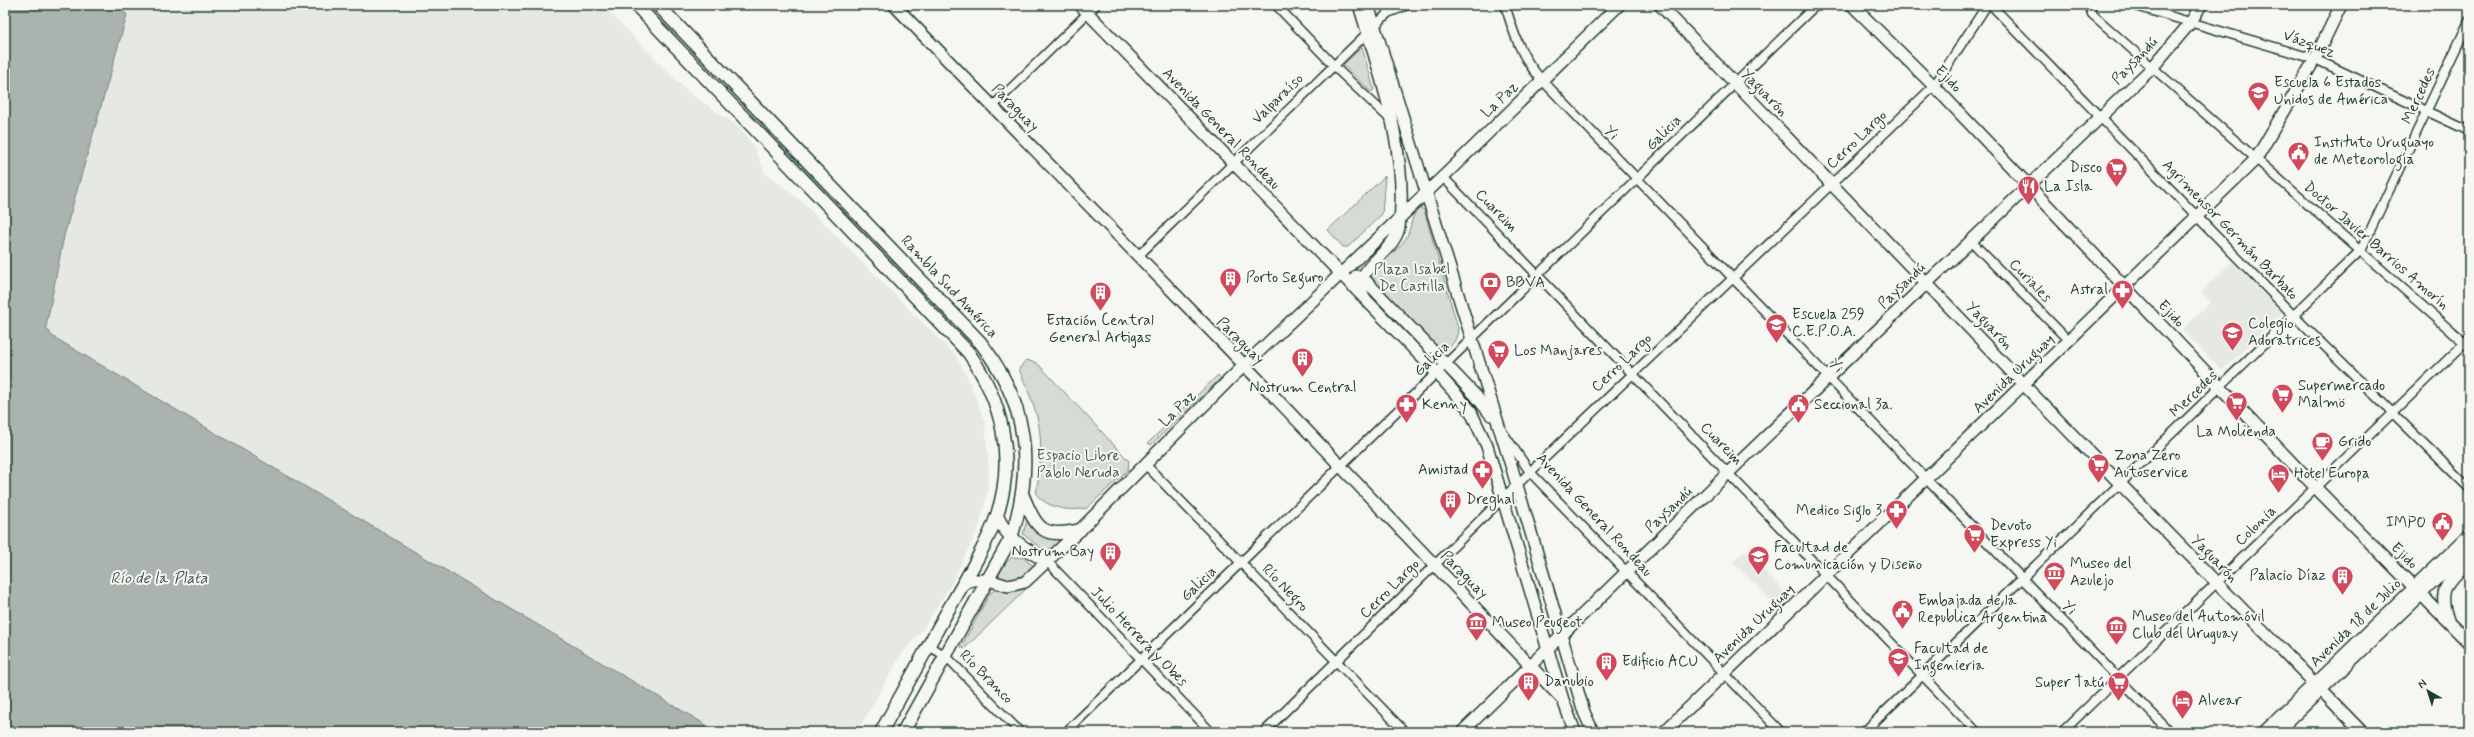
<svg xmlns="http://www.w3.org/2000/svg" width="2474" height="737" viewBox="0 0 2474 737" font-family="Mynerve,sans-serif">
	<style>
		.built { fill: #e6e8e4 }
		.green { fill: #d6dbd6; stroke: #7a8c85 }
		.water { fill: #aab3ae; stroke: #72847d }
		.lines { fill: none; stroke-linecap: round; stroke-linejoin: round }
		.street-casing { stroke: #1f3d34; stroke-width: 11 }
		.secondary-casing { stroke: #1f3d34; stroke-width: 14 }
		.primary-casing { stroke: #1f3d34; stroke-width: 15 }
		.street { stroke: #f6f6f2; stroke-width: 8 }
		.secondary { stroke: #f6f6f2; stroke-width: 11 }
		.primary { stroke: #f6f6f2; stroke-width: 12 }
		.labels { text-anchor: middle; dominant-baseline: central; stroke-width: 4; stroke-linejoin: round; paint-order: stroke }
		.street-label { font-size: 15px; fill: #1f3d34; stroke: #f6f6f2 }
		.poi-label { font-size: 15px; fill: #1f3d34; stroke: #f6f6f2; text-anchor: start }
		.park-label { font-size: 15px; fill: #445d54; stroke: #f6f6f2 }
		.water-label { font-size: 16px; font-style: italic; fill: #425a52; stroke: #f6f6f2 }
	</style>
	<rect width="100%" height="100%" fill="#f6f6f2"/>
	<filter id="ink" filterUnits="userSpaceOnUse"><feTurbulence type="fractalNoise" baseFrequency=".025" numOctaves="2"/><feDisplacementMap in="SourceGraphic" scale="8" xChannelSelector="R" yChannelSelector="G"/><feConvolveMatrix kernelMatrix="1 2 1 2 8 2 1 2 1" color-interpolation-filters="sRGB"/></filter>
	<g filter="url(#ink)">
		<!-- built -->
		<path class="built" d="M 118,5 L 602,5 L 688,92 L 740,128 L 754,147 L 765,173 L 800,200 L 955,355 L 968,378 L 985,423 L 989,471 L 987,495 L 979,527 L 952,582 L 921,632 L 902,653 L 857,732 L 718,732 L 52,336 L 46,327 L 64,236 L 127,15 Z
			M 2232,262 L 2282,313 L 2222,371 L 2182,330 L 2211,302 L 2201,292 Z
			M 1744,551 L 1785,592 L 1774,603 L 1733,562 Z"/>
		<!-- green -->
		<path class="green" d="M 1362,47 L 1374,90 L 1371,92 L 1343,65 Z
			M 1385,176 L 1382,214 L 1348,247 L 1343,247 L 1328,230 Z
			M 1420,208 L 1424,210 L 1458,328 C 1458,339 1451,348 1442,353 L 1371,278 C 1377,263 1397,253 1406,238 C 1412,228 1410,215 1420,208 Z
			M 1026,360 L 1037,363 L 1129,461 L 1128,470 L 1087,508 C 1069,512 1047,508 1036,494 C 1041,465 1044,435 1034,407 C 1030,394 1024,382 1019,369 Z
			M 1218,375 L 1221,378 L 1151,445 L 1148,443 Z
			M 1027,520 C 1037,535 1045,539 1064,538 L 1047,553 L 1023,534 Z
			M 1012,557 L 1023,558 L 1034,566 C 1025,575 1010,587 998,576 L 1005,564 Z
			M 996,589 L 1010,592 L 1026,589 L 964,649 L 961,647 L 990,593 Z"/>
		<!-- water -->
		<path class="water" d="M 5,5 L 118,5 L 127,15 L 64,236 L 46,327 L 52,336 L 718,732 L 5,732 Z"/>
		<g class="lines">
			<defs>
				<path id="street" d="M 1276,5 L 1340,72 L 1390,119
					M 1505,5 C 1514,34 1521,58 1542,80 L 2170,732
					M 1991,5 L 2294,316 L 2469,488
					M 2089,5 L 2092,14 L 2468,346
					M 2132,5 L 2315,59 L 2469,131
					M 992,107 L 1096,5
					M 1443,177 L 1977,732
					M 1971,241 L 2069,341
					M 1138,256 L 1388,13 L 1408,5
					M 1504,434 L 1530,472 L 1781,732
					M 1145,464 L 1405,732
					M 1047,561 L 1211,732
					M 928,646 L 946,656 L 1020,732
					M 1066,732 L 1816,5
					M 1264,732 L 1503,498 L 1934,86 L 1987,5
					M 1864,732 L 2361,250 L 2469,21
					M 2062,732 L 2469,339"/>
				<path id="secondary" d="M 894,5 L 1252,373 L 1563,700
					M 1080,5 L 1437,373 L 1470,410 L 1487,446 L 1563,700 L 1575,732
					M 1359,5 C 1379,70 1410,159 1399,227 C 1395,253 1350,270 1363,294
					M 1368,5 L 1511,465 L 1584,712 L 1593,732
					M 1660,5 L 2024,385 L 2362,732
					M 1852,5 L 1934,86 L 2316,488 L 2469,643
					M 1356,276 L 1366,281 L 1476,396 L 1491,415
					M 964,583 L 972,580 L 989,580 L 1008,586 L 1025,582 L 1080,530 L 1229,380 L 1448,172 L 1619,5
					M 2448,620 C 2437,588 2447,583 2469,562
					M 1462,732 L 1728,473 L 2152,68 L 2191,22 L 2201,5
					M 1664,732 L 2256,159 L 2315,59 L 2341,5
					M 2264,732 L 2469,535
					M 2277,732 L 2469,548"/>
				<path id="primary" d="M 636,5 L 968,352 C 1002,400 1016,458 997,515 C 987,545 963,584 947,612 C 925,652 903,692 881,732
					M 658,5 L 980,342 C 1028,403 1035,465 1011,538 L 903,732
					M 1023,496 C 1037,529 1042,539 1080,530
					M 997,516 C 1007,539 1026,550 1047,561"/>
			</defs>
			<!-- street casing -->
			<use href="#street" class="street-casing"/>
			<!-- secondary casing -->
			<use href="#secondary" class="secondary-casing"/>
			<!-- primary casing -->
			<use href="#primary" class="primary-casing"/>
			<!-- street -->
			<use href="#street" class="street"/>
			<!-- secondary -->
			<use href="#secondary" class="secondary"/>
			<!-- primary -->
			<use href="#primary" class="primary"/>
		</g>
	</g>
	<!-- icons -->
	<defs>
		<symbol id="school-pin" viewBox="-11 -11 22 30"><path d="M0 17L-7.5 6A9.5 9.5 0 1 1 7.5 6Z" fill="#d1495b" stroke="#f6f6f2"/><path d="M0-5L7-2L0 1L-7-2ZM-4 1L0 2.5L4 1V4Q0 6-4 4Z" fill="#fff"/></symbol>
		<symbol id="civic-pin" viewBox="-11 -11 22 30"><path d="M0 17L-7.5 6A9.5 9.5 0 1 1 7.5 6Z" fill="#d1495b" stroke="#f6f6f2"/><path d="M-.6-6.5H3V-4.5H.6V-3L4-1V1h2V6H-6V1h2V-1L-.6-3ZM-1.2 2.5V6h2.4V2.5Z" fill="#fff"/></symbol>
		<symbol id="supermarket-pin" viewBox="-11 -11 22 30"><path d="M0 17L-7.5 6A9.5 9.5 0 1 1 7.5 6Z" fill="#d1495b" stroke="#f6f6f2"/><path d="M-6-5.5h2.5l.6 2H6L4.5 2H-2.5L-4.4-4H-6ZM-1.5 3.2a1.3 1.3 0 1 0 .1 0ZM3 3.2a1.3 1.3 0 1 0 .1 0Z" fill="#fff"/></symbol>
		<symbol id="restaurant-pin" viewBox="-11 -11 22 30"><path d="M0 17L-7.5 6A9.5 9.5 0 1 1 7.5 6Z" fill="#d1495b" stroke="#f6f6f2"/><path d="M-5-6h1v4h1v-4h1v4h1v-4h1v5L-1.5 .5V6h-2V.5L-5-1ZM5-6V6H3V1.5H1.5Q1.5-4 5-6Z" fill="#fff"/></symbol>
		<symbol id="building-pin" viewBox="-11 -11 22 30"><path d="M0 17L-7.5 6A9.5 9.5 0 1 1 7.5 6Z" fill="#d1495b" stroke="#f6f6f2"/><path d="M-4-6H4V6H1V3H-1V6H-4ZM-2.5-4.3h1.7v1.8h-1.7ZM.8-4.3h1.7v1.8H.8ZM-2.5-1h1.7V.8h-1.7ZM.8-1h1.7V.8H.8Z" fill="#fff"/></symbol>
		<symbol id="bank-pin" viewBox="-11 -11 22 30"><path d="M0 17L-7.5 6A9.5 9.5 0 1 1 7.5 6Z" fill="#d1495b" stroke="#f6f6f2"/><path d="M-6-4H6V4H-6ZM0-2.3a2.3 2.3 0 1 0 0 4.6a2.3 2.3 0 1 0 0-4.6Z" fill="#fff"/></symbol>
		<symbol id="pharmacy-pin" viewBox="-11 -11 22 30"><path d="M0 17L-7.5 6A9.5 9.5 0 1 1 7.5 6Z" fill="#d1495b" stroke="#f6f6f2"/><path d="M-2-6h4v4h4v4h-4v4h-4v-4h-4v-4h4Z" fill="#fff"/></symbol>
		<symbol id="cafe-pin" viewBox="-11 -11 22 30"><path d="M0 17L-7.5 6A9.5 9.5 0 1 1 7.5 6Z" fill="#d1495b" stroke="#f6f6f2"/><path d="M-5.5-4.5H6V0H3Q3 3.5 0 3.5H-2.5Q-5.5 3.5-5.5 0ZM3-3.2v2h1.7v-2ZM-6 4.5H4V6H-6Z" fill="#fff"/></symbol>
		<symbol id="hotel-pin" viewBox="-11 -11 22 30"><path d="M0 17L-7.5 6A9.5 9.5 0 1 1 7.5 6Z" fill="#d1495b" stroke="#f6f6f2"/><path d="M-6-4.5h1.5V1H6V5H4.5V3h-9V5H-6ZM-4 0a1.8 1.8 0 1 1 3.6 0ZM.5 0V-2.5h3Q6-2.5 6 0Z" fill="#fff"/></symbol>
		<symbol id="university-pin" viewBox="-11 -11 22 30"><path d="M0 17L-7.5 6A9.5 9.5 0 1 1 7.5 6Z" fill="#d1495b" stroke="#f6f6f2"/><path d="M0-5L7-2L0 1L-7-2ZM-4 1L0 2.5L4 1V4Q0 6-4 4Z" fill="#fff"/></symbol>
		<symbol id="museum-pin" viewBox="-11 -11 22 30"><path d="M0 17L-7.5 6A9.5 9.5 0 1 1 7.5 6Z" fill="#d1495b" stroke="#f6f6f2"/><path d="M0-6L6-3V-2H-6V-3ZM-5-1h2V3h-2ZM-1-1h2V3h-2ZM3-1h2V3H3ZM-6 4H6V6H-6Z" fill="#fff"/></symbol>
	</defs>
	<g fill-rule="evenodd">
		<use href="#school-pin" x="2246" y="80" width="25" height="34"/>
		<use href="#civic-pin" x="2286" y="140" width="25" height="34"/>
		<use href="#supermarket-pin" x="2104" y="156" width="25" height="34"/>
		<use href="#restaurant-pin" x="2016" y="174" width="25" height="34"/>
		<use href="#building-pin" x="1218" y="266" width="25" height="34"/>
		<use href="#bank-pin" x="1478" y="270" width="25" height="34"/>
		<use href="#pharmacy-pin" x="2110" y="278" width="25" height="34"/>
		<use href="#building-pin" x="1088" y="280" width="25" height="34"/>
		<use href="#school-pin" x="1764" y="312" width="25" height="34"/>
		<use href="#school-pin" x="2220" y="320" width="25" height="34"/>
		<use href="#supermarket-pin" x="1486" y="338" width="25" height="34"/>
		<use href="#building-pin" x="1290" y="346" width="25" height="34"/>
		<use href="#supermarket-pin" x="2270" y="382" width="25" height="34"/>
		<use href="#supermarket-pin" x="2224" y="390" width="25" height="34"/>
		<use href="#pharmacy-pin" x="1394" y="392" width="25" height="34"/>
		<use href="#civic-pin" x="1786" y="392" width="25" height="34"/>
		<use href="#cafe-pin" x="2310" y="430" width="25" height="34"/>
		<use href="#supermarket-pin" x="2086" y="452" width="25" height="34"/>
		<use href="#pharmacy-pin" x="1470" y="458" width="25" height="34"/>
		<use href="#hotel-pin" x="2266" y="462" width="25" height="34"/>
		<use href="#building-pin" x="1438" y="488" width="25" height="34"/>
		<use href="#pharmacy-pin" x="1884" y="498" width="25" height="34"/>
		<use href="#civic-pin" x="2430" y="510" width="25" height="34"/>
		<use href="#supermarket-pin" x="1962" y="522" width="25" height="34"/>
		<use href="#building-pin" x="1098" y="540" width="25" height="34"/>
		<use href="#university-pin" x="1746" y="544" width="25" height="34"/>
		<use href="#museum-pin" x="2042" y="560" width="25" height="34"/>
		<use href="#building-pin" x="2330" y="564" width="25" height="34"/>
		<use href="#civic-pin" x="1890" y="598" width="25" height="34"/>
		<use href="#museum-pin" x="1464" y="610" width="25" height="34"/>
		<use href="#museum-pin" x="2104" y="614" width="25" height="34"/>
		<use href="#university-pin" x="1886" y="646" width="25" height="34"/>
		<use href="#building-pin" x="1594" y="650" width="25" height="34"/>
		<use href="#building-pin" x="1516" y="670" width="25" height="34"/>
		<use href="#supermarket-pin" x="2106" y="670" width="25" height="34"/>
		<use href="#hotel-pin" x="2170" y="688" width="25" height="34"/>
	</g>
	<g class="labels">
		<!-- street labels -->
		<g class="street-label">
			<text transform="translate(2309 44) rotate(20)">Vázquez</text>
			<text transform="translate(2135 61) rotate(-46)">Paysandú</text>
			<text transform="translate(1948 79) rotate(46)">Ejido</text>
			<text transform="translate(1764 93) rotate(46)">Yaguarón</text>
			<text transform="translate(2419 96) rotate(-65)">Mercedes</text>
			<text transform="translate(1278 99) rotate(-44)">Valparaíso</text>
			<text transform="translate(1500 100) rotate(-44)">La Paz</text>
			<text transform="translate(1015 108) rotate(46)">Paraguay</text>
			<text transform="translate(1221 129) rotate(46)">Avenida General Rondeau</text>
			<text transform="translate(1611 133) rotate(46)">Yi</text>
			<text transform="translate(1664 133) rotate(-45)">Galicia</text>
			<text transform="translate(1857 140) rotate(-44)">Cerro Largo</text>
			<text transform="translate(1496 211) rotate(46)">Cuareim</text>
			<text transform="translate(2230 230) rotate(46)">Agrimensor Germán Barbato</text>
			<text transform="translate(2376 246) rotate(41)">Doctor Javier Barrios Amorín</text>
			<text transform="translate(2030 281) rotate(46)">Curiales</text>
			<text transform="translate(1902 286) rotate(-44)">Paysandú</text>
			<text transform="translate(949 287) rotate(47)">Rambla Sud América</text>
			<text transform="translate(2171 314) rotate(47)">Ejido</text>
			<text transform="translate(1989 326) rotate(46)">Yaguarón</text>
			<text transform="translate(1240 341) rotate(45)">Paraguay</text>
			<text transform="translate(1432 359) rotate(-44)">Galicia</text>
			<text transform="translate(1622 363) rotate(-44)">Cerro Largo</text>
			<text transform="translate(1836 366) rotate(46)">Yi</text>
			<text transform="translate(2014 374) rotate(-44)">Avenida Uruguay</text>
			<text transform="translate(2194 394) rotate(-44)">Mercedes</text>
			<text transform="translate(1178 409) rotate(-45)">La Paz</text>
			<text transform="translate(1721 444) rotate(46)">Cuareim</text>
			<text transform="translate(1669 510) rotate(-44)">Paysandú</text>
			<text transform="translate(1594 515) rotate(47)">Avenida General Rondeau</text>
			<text transform="translate(2256 526) rotate(-44)">Colonia</text>
			<text transform="translate(2404 556) rotate(45)">Ejido</text>
			<text transform="translate(2214 559) rotate(46)">Yaguarón</text>
			<text transform="translate(1464 575) rotate(46)">Paraguay</text>
			<text transform="translate(1199 584) rotate(-44)">Galicia</text>
			<text transform="translate(1285 588) rotate(46)">Río Negro</text>
			<text transform="translate(1390 589) rotate(-45)">Cerro Largo</text>
			<text transform="translate(2069 608) rotate(46)">Yi</text>
			<text transform="translate(2356 623) rotate(-44)">Avenida 18 de Julio</text>
			<text transform="translate(1754 624) rotate(-44)">Avenida Uruguay</text>
			<text transform="translate(1139 637) rotate(46)">Julio Herrera y Obes</text>
			<text transform="translate(986 677) rotate(45)">Río Branco</text>
		</g>
		<!-- poi labels -->
		<g class="poi-label">
			<text x="2274" y="83">Escuela 6 Estados<tspan x="2274" dy="17">Unidos de América</tspan></text>
			<text x="2314" y="143">Instituto Uruguayo<tspan x="2314" dy="17">de Meteorología</tspan></text>
			<text x="2102" y="168" text-anchor="end">Disco</text>
			<text x="2044" y="187">La Isla</text>
			<text x="1246" y="278">Porto Seguro</text>
			<text x="1506" y="283">BBVA</text>
			<text x="2108" y="290" text-anchor="end">Astral</text>
			<text x="1792" y="315">Escuela 259<tspan x="1792" dy="17">C.E.P.O.A.</tspan></text>
			<text x="1100" y="321" text-anchor="middle">Estación Central<tspan x="1100" dy="17">General Artigas</tspan></text>
			<text x="2248" y="324">Colegio<tspan x="2248" dy="17">Adoratrices</tspan></text>
			<text x="1514" y="351">Los Manjares</text>
			<text x="2298" y="386">Supermercado<tspan x="2298" dy="17">Malmö</tspan></text>
			<text x="1303" y="388" text-anchor="middle">Nostrum Central</text>
			<text x="1422" y="405">Kenny</text>
			<text x="1814" y="405">Seccional 3a.</text>
			<text x="2236" y="432" text-anchor="middle">La Molienda</text>
			<text x="2338" y="442">Grido</text>
			<text x="2114" y="456">Zona Zero<tspan x="2114" dy="17">Autoservice</tspan></text>
			<text x="1468" y="470" text-anchor="end">Amistad</text>
			<text x="2294" y="474">Hotel Europa</text>
			<text x="1466" y="500">Dreghal</text>
			<text x="1882" y="511" text-anchor="end">Medico Siglo 3</text>
			<text x="2426" y="523" text-anchor="end">IMPO</text>
			<text x="1990" y="526">Devoto<tspan x="1990" dy="17">Express Yi</tspan></text>
			<text x="1774" y="548">Facultad de<tspan x="1774" dy="17">Comunicación y Diseño</tspan></text>
			<text x="1094" y="552" text-anchor="end">Nostrum Bay</text>
			<text x="2070" y="564">Museo del<tspan x="2070" dy="17">Azulejo</tspan></text>
			<text x="2326" y="576" text-anchor="end">Palacio Díaz</text>
			<text x="1918" y="601">Embajada de la<tspan x="1918" dy="17">Republica Argentina</tspan></text>
			<text x="2132" y="617">Museo del Automóvil<tspan x="2132" dy="17">Club del Uruguay</tspan></text>
			<text x="1492" y="623">Museo Peugeot</text>
			<text x="1914" y="649">Facultad de<tspan x="1914" dy="17">Ingenieria</tspan></text>
			<text x="1622" y="662">Edificio ACU</text>
			<text x="1544" y="682">Danubio</text>
			<text x="2104" y="683" text-anchor="end">Super Tatú</text>
			<text x="2198" y="701">Alvear</text>
		</g>
		<!-- park labels -->
		<g class="park-label">
			<text x="1412" y="270">Plaza Isabel<tspan x="1412" dy="17">De Castilla</tspan></text>
			<text x="1078" y="456">Espacio Libre<tspan x="1078" dy="17">Pablo Neruda</tspan></text>
		</g>
		<!-- water labels -->
		<g class="water-label">
			<text x="159" y="578">Río de la Plata</text>
		</g>
	</g>
	<!-- margin -->
	<rect width="2474" height="737" fill="none" stroke="#f6f6f2" stroke-width="20"/>
	<rect x="10" y="10" width="2454" height="717" fill="none" stroke="#1f3d34" stroke-width="1.5" filter="url(#ink)"/>
	<!-- north arrow -->
	<g transform="translate(2428 691) rotate(321)" stroke="#f6f6f2" stroke-width="3" paint-order="stroke">
	<path d="M0-3L7 15L0 10L-7 15Z" fill="#1f3d34"/>
	<text y="-6" font-size="11" font-weight="bold" text-anchor="middle" fill="#1f3d34">N</text>
	</g>
</svg>
